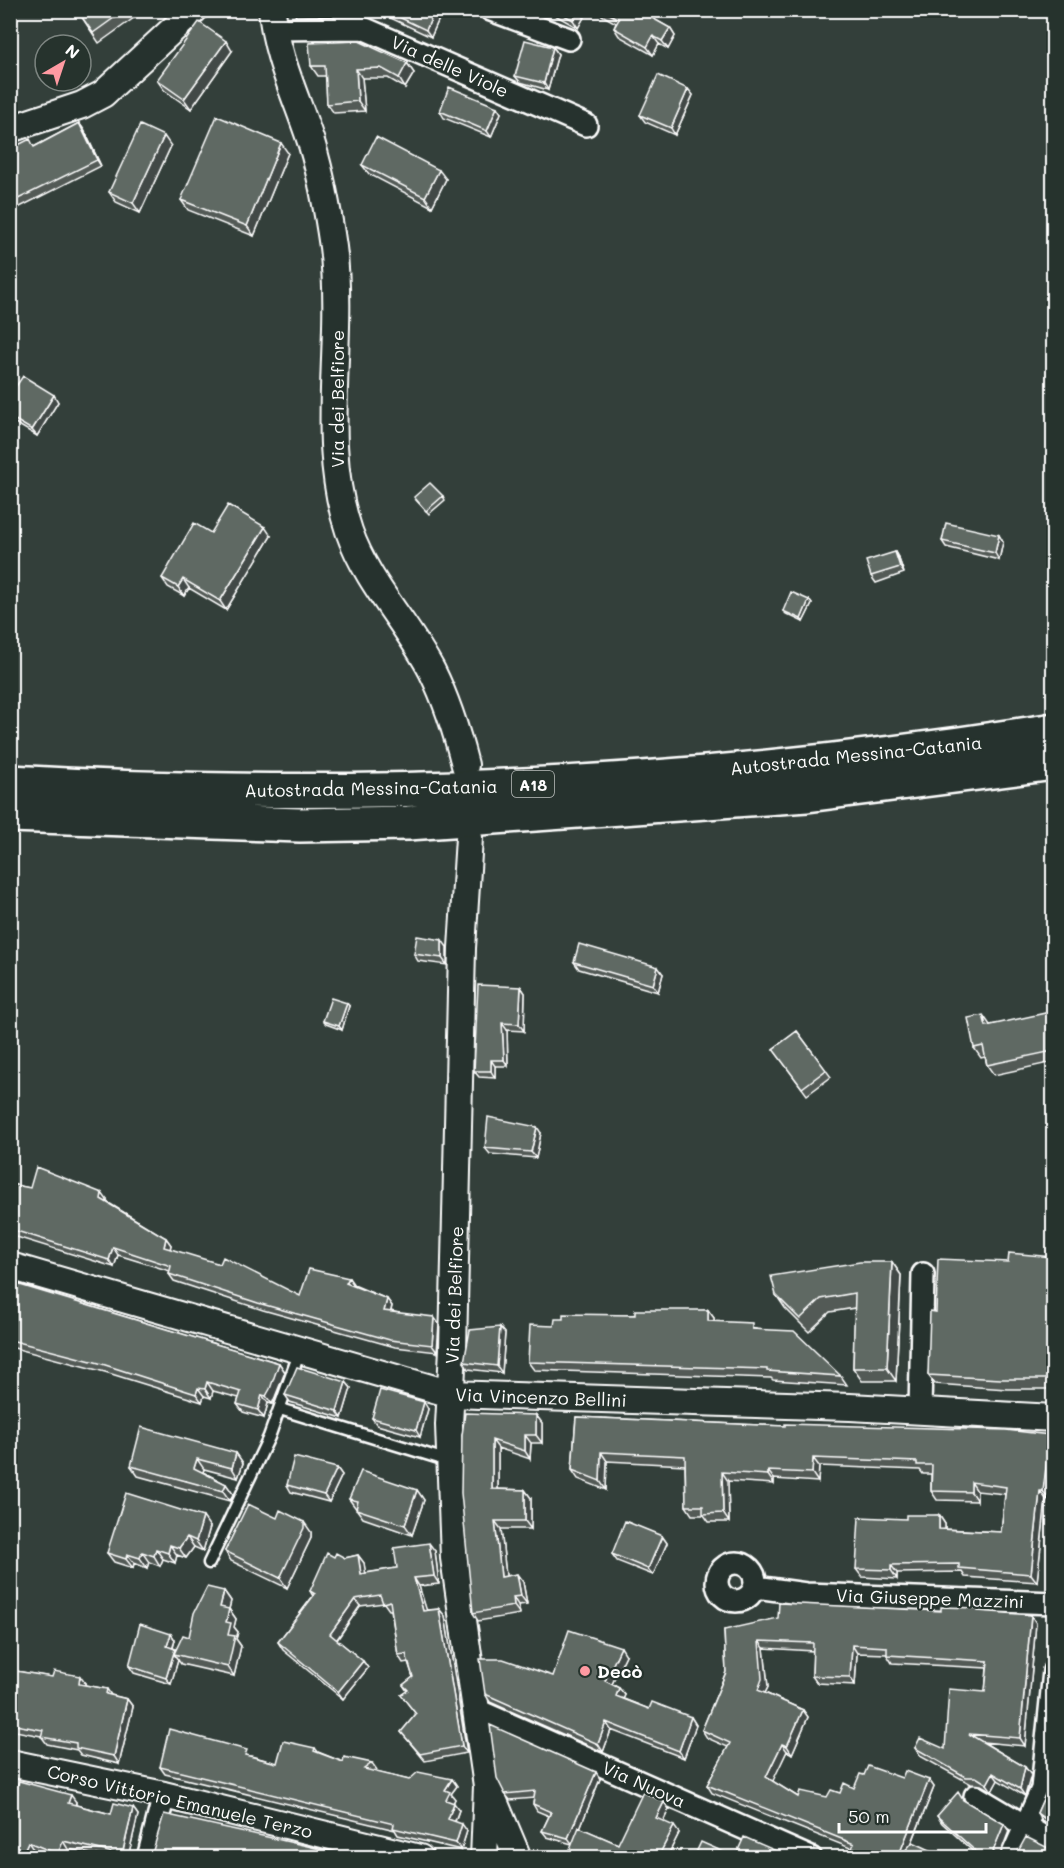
<svg xmlns="http://www.w3.org/2000/svg" width="1064" height="1868" viewBox="0 0 1064 1868" font-family="Mali,sans-serif">
	<style>
		.lines { fill: none; stroke-linecap: round; stroke-linejoin: round }
		.service-casing { stroke: #fff; stroke-width: 15 }
		.minor-casing { stroke: #fff; stroke-width: 26 }
		.tertiary-casing { stroke: #fff; stroke-width: 30 }
		.motorway-casing { stroke: #fff; stroke-width: 38 }
		.service { stroke: #26332d; stroke-width: 10 }
		.minor { stroke: #26332d; stroke-width: 21 }
		.tertiary { stroke: #26332d; stroke-width: 26 }
		.motorway { stroke: #26332d; stroke-width: 33 }
		.wall { fill: #525a56; stroke: #fff; stroke-width: 1.5 }
		.shaded-wall { fill: #424a46; stroke: #fff; stroke-width: 1.5 }
		.building { fill: #5f6964; stroke: #fff; stroke-width: 1.5 }
		.poi-dot { fill: #ff9aa2; stroke: #26332d; stroke-width: 2 }
		.labels { text-anchor: middle; dominant-baseline: central; stroke-width: 4.5; stroke-linejoin: round; paint-order: stroke }
		.shield { fill: #26332d; stroke: #bec2c0; stroke-width: 1.5 }
		.shield-label { font-size: 16px; font-weight: bold; fill: #fff }
		.street-label { font-size: 18px; fill: #fff; stroke: #26332d }
		.poi-label { font-size: 18px; font-weight: bold; fill: #fff; stroke: #26332d; text-anchor: start }
	</style>
	<rect width="100%" height="100%" fill="#333f3a"/>
	<filter id="ink" filterUnits="userSpaceOnUse"><feTurbulence type="fractalNoise" baseFrequency=".0167" numOctaves="2"/><feDisplacementMap in="SourceGraphic" scale="12" xChannelSelector="R" yChannelSelector="G"/><feConvolveMatrix kernelMatrix="1 2 1 2 8 2 1 2 1" color-interpolation-filters="sRGB"/></filter>
	<g filter="url(#ink)">
		<g class="lines">
			<defs>
				<path id="service" d="M 280,1409 L 449,1461
					M 209,1563 L 269,1437 L 300,1351"/>
				<path id="minor" d="M 491,10 L 569,39
					M 273,29 L 363,28 L 586,125
					M 920,1410 L 923,1274
					M717 1582a19 19 0 1 1 38 0a19 19 0 1 1-38 0Z
					M 755,1587 L 806,1594 L 1054,1603
					M 477,1710 L 811,1858
					M 975,1796 L 1054,1843
					M 148,1858 L 164,1795
					M 1011,1858 L 1042,1789 L 1054,1671"/>
				<path id="tertiary" d="M 272,10 C 276,58 298,100 312,145 C 322,178 328,212 333,247 C 345,341 318,440 349,531 C 367,583 407,623 432,671 C 447,701 457,733 465,765
					M 10,129 L 82,105 L 103,94 L 194,10
					M 469,838 L 462,948 L 453,1349 L 449,1425 L 454,1558 L 487,1786 L 484,1858
					M 10,1266 L 451,1394 L 850,1407 L 1054,1418
					M 10,1763 L 164,1795 L 420,1858
					M 491,1794 L 518,1858"/>
				<path id="motorway" d="M 10,782 C 358,803 709,785 1054,730
					M 10,815 L 300,825 L 408,823 L 807,795 L 1054,763"/>
			</defs>
			<!-- service casing -->
			<use href="#service" class="service-casing"/>
			<!-- minor casing -->
			<use href="#minor" class="minor-casing"/>
			<!-- tertiary casing -->
			<use href="#tertiary" class="tertiary-casing"/>
			<!-- motorway casing -->
			<use href="#motorway" class="motorway-casing"/>
			<!-- service -->
			<use href="#service" class="service"/>
			<!-- minor -->
			<use href="#minor" class="minor"/>
			<!-- tertiary -->
			<use href="#tertiary" class="tertiary"/>
			<!-- motorway -->
			<use href="#motorway" class="motorway"/>
		</g>
		<!-- wall -->
		<path class="wall" d="M 77,10 L 145,10 L 99,43 Z
			M 292,10 L 342,10 L 343,15 L 296,16 Z
			M 380,10 L 441,10 L 442,12 L 431,37 L 382,14 Z
			M 546,10 L 588,10 L 578,28 Z
			M 593,10 L 638,10 L 670,28 L 675,36 L 668,49 L 659,44 L 653,55 L 619,36 L 614,28 L 616,23 Z
			M 553,47 L 558,54 L 548,90 L 520,82 L 515,76 Z
			M 232,51 L 191,109 L 164,90 L 157,80 Z
			M 407,63 L 414,73 L 405,88 L 388,78 L 362,78 L 365,111 L 334,113 L 327,104 L 326,76 L 318,76 L 311,66 Z
			M 688,89 L 693,95 L 675,135 L 645,122 L 640,115 Z
			M 440,111 L 501,113 L 491,137 L 444,118 Z
			M 79,123 L 84,130 L 101,166 L 10,212 L 10,170 L 35,146 Z
			M 171,146 L 140,213 L 116,202 L 109,192 Z
			M 288,153 L 254,236 L 188,210 L 181,200 Z
			M 362,165 L 446,179 L 432,207 L 369,174 Z
			M 10,218 L 16,228 L 10,231 Z
			M 10,395 L 54,395 L 58,402 L 37,436 L 10,420 Z
			M 443,496 L 445,500 L 429,514 L 416,500 Z
			M 211,533 L 271,536 L 226,610 L 189,588 L 184,596 L 168,587 L 162,578 Z
			M 999,535 L 1003,542 L 999,560 L 946,547 L 942,541 Z
			M 895,552 L 899,559 L 904,573 L 876,583 L 871,576 Z
			M 809,600 L 812,604 L 803,622 L 786,614 L 783,611 Z
			M 447,947 L 447,965 L 418,961 L 414,954 Z
			M 574,962 L 663,974 L 658,992 L 579,969 Z
			M 521,987 L 525,993 L 524,1031 L 507,1030 L 508,1066 L 495,1066 L 495,1078 L 479,1077 L 474,1071 Z
			M 349,1006 L 342,1030 L 326,1024 L 323,1021 Z
			M 1053,1017 L 1053,1062 L 994,1075 L 987,1065 L 985,1057 L 981,1058 L 974,1048 L 990,1025 Z
			M 797,1031 L 831,1077 L 807,1095 L 773,1049 Z
			M 541,1133 L 536,1158 L 490,1154 L 485,1148 Z
			M 10,1184 L 30,1188 L 107,1200 L 107,1202 L 166,1238 L 171,1245 L 170,1249 L 300,1296 L 354,1285 L 387,1299 L 392,1306 L 391,1311 L 439,1324 L 437,1352 L 395,1347 L 263,1310 L 174,1281 L 169,1274 L 170,1271 L 118,1255 L 114,1267 L 10,1235 Z
			M 1053,1257 L 1053,1389 L 1007,1389 L 935,1384 L 928,1375 L 936,1312 L 1008,1262 Z
			M 892,1262 L 901,1275 L 896,1381 L 862,1381 L 853,1368 L 855,1308 L 830,1312 L 809,1332 L 785,1308 L 776,1295 Z
			M 10,1282 L 279,1363 L 285,1372 L 275,1397 L 272,1404 L 268,1403 L 264,1418 L 243,1412 L 237,1404 L 239,1398 L 213,1391 L 211,1398 L 204,1396 L 202,1402 L 105,1372 L 10,1347 Z
			M 708,1310 L 714,1318 L 714,1322 L 756,1329 L 841,1376 L 847,1385 L 773,1380 L 771,1378 L 534,1370 L 528,1362 L 554,1326 L 563,1319 Z
			M 500,1327 L 505,1333 L 502,1373 L 468,1369 L 464,1362 Z
			M 346,1382 L 351,1388 L 342,1418 L 290,1402 L 285,1395 Z
			M 428,1409 L 420,1437 L 377,1425 L 372,1418 Z
			M 536,1415 L 542,1423 L 542,1443 L 531,1443 L 530,1459 L 498,1448 L 498,1489 L 525,1490 L 531,1498 L 531,1529 L 501,1529 L 506,1576 L 523,1582 L 527,1604 L 518,1605 L 520,1614 L 478,1621 L 473,1613 L 462,1435 Z
			M 576,1417 L 785,1426 L 1006,1430 L 1049,1500 L 1046,1499 L 1037,1582 L 965,1577 L 962,1572 L 897,1573 L 897,1579 L 862,1577 L 856,1569 L 906,1519 L 939,1515 L 945,1524 L 945,1529 L 1001,1532 L 1005,1494 L 977,1491 L 977,1501 L 937,1500 L 931,1491 L 931,1474 L 923,1474 L 920,1470 L 819,1466 L 818,1482 L 774,1479 L 774,1484 L 728,1481 L 729,1522 L 709,1522 L 704,1515 L 692,1515 L 686,1506 L 685,1465 L 607,1461 L 606,1490 L 578,1479 L 572,1470 Z
			M 236,1453 L 243,1463 L 238,1478 L 204,1469 L 203,1472 L 226,1484 L 233,1494 L 230,1501 L 138,1476 L 131,1466 Z
			M 337,1468 L 342,1475 L 329,1502 L 291,1492 L 287,1485 Z
			M 417,1490 L 424,1500 L 412,1535 L 363,1518 L 349,1499 Z
			M 277,1518 L 311,1532 L 311,1538 L 287,1588 L 231,1561 L 225,1551 Z
			M 210,1527 L 203,1551 L 194,1547 L 186,1558 L 177,1555 L 175,1563 L 163,1559 L 160,1566 L 149,1562 L 147,1568 L 134,1563 L 133,1568 L 114,1562 L 107,1553 Z
			M 662,1536 L 667,1543 L 653,1575 L 617,1561 L 612,1554 Z
			M 435,1551 L 439,1584 L 419,1586 L 426,1610 L 439,1609 L 445,1616 L 467,1753 L 425,1761 L 401,1732 L 416,1714 L 401,1695 L 407,1691 L 403,1685 L 413,1677 L 408,1662 L 403,1663 L 398,1655 L 391,1610 L 389,1610 L 384,1603 L 360,1606 L 337,1640 L 363,1661 L 368,1668 L 343,1699 L 283,1650 L 278,1642 L 313,1596 L 310,1591 L 334,1557 L 345,1558 L 358,1555 L 364,1563 L 365,1573 L 397,1568 Z
			M 224,1591 L 231,1601 L 229,1609 L 236,1619 L 234,1627 L 238,1632 L 236,1639 L 241,1646 L 234,1676 L 181,1664 L 178,1660 L 171,1684 L 134,1673 L 129,1666 L 171,1634 L 175,1640 L 173,1648 L 176,1650 L 189,1637 Z
			M 941,1611 L 980,1611 L 1036,1623 L 1025,1746 L 983,1742 L 1025,1767 L 1031,1775 L 1025,1796 L 998,1780 L 992,1791 L 981,1785 L 971,1784 L 920,1756 L 915,1748 L 945,1749 L 985,1692 L 987,1668 L 892,1663 L 887,1655 L 887,1654 L 857,1653 L 855,1685 L 817,1683 L 812,1676 L 813,1651 L 764,1648 L 768,1687 L 765,1693 L 803,1710 L 808,1717 L 792,1754 L 787,1751 L 772,1781 L 798,1797 L 827,1797 L 854,1788 L 864,1775 L 929,1780 L 934,1787 L 912,1843 L 945,1857 L 862,1857 L 857,1855 L 853,1849 L 712,1793 L 707,1785 L 728,1747 L 707,1738 L 702,1730 L 726,1672 L 724,1630 Z
			M 626,1655 L 612,1684 L 619,1688 L 625,1695 L 623,1699 L 649,1709 L 691,1717 L 696,1725 L 684,1758 L 611,1730 L 603,1752 L 490,1702 L 485,1694 L 553,1676 Z
			M 10,1670 L 85,1683 L 85,1685 L 107,1689 L 111,1695 L 127,1699 L 133,1707 L 119,1764 L 81,1755 L 77,1750 L 47,1744 L 41,1736 L 10,1730 Z
			M 315,1748 L 318,1752 L 343,1762 L 372,1763 L 377,1770 L 375,1772 L 409,1780 L 452,1779 L 457,1786 L 451,1794 L 455,1799 L 453,1803 L 459,1810 L 455,1822 L 467,1831 L 461,1850 L 398,1835 L 395,1830 L 165,1774 L 160,1767 L 251,1756 L 277,1763 Z
			M 1053,1764 L 1053,1829 L 1042,1821 L 1037,1813 L 1052,1779 Z
			M 596,1772 L 600,1779 L 580,1828 L 618,1844 L 664,1802 L 669,1809 L 663,1822 L 679,1833 L 667,1857 L 567,1857 L 572,1844 L 547,1837 L 542,1831 L 549,1816 L 537,1811 L 533,1804 L 534,1798 L 510,1800 L 505,1794 Z
			M 963,1800 L 1004,1824 L 1009,1831 L 999,1857 L 979,1857 L 942,1823 L 937,1816 Z
			M 76,1802 L 76,1805 L 111,1814 L 133,1808 L 138,1815 L 128,1857 L 106,1857 L 68,1849 L 65,1857 L 54,1857 L 33,1849 L 30,1857 L 10,1804 Z"/>
		<!-- shaded-wall -->
		<path class="shaded-wall" d="M 435,10 L 441,10 L 442,12 L 431,37 L 426,30 Z
			M 578,10 L 588,10 L 578,28 L 573,20 Z
			M 670,28 L 675,36 L 668,49 L 662,41 Z
			M 653,36 L 659,44 L 653,55 L 647,47 Z
			M 226,41 L 232,51 L 191,109 L 184,99 Z
			M 553,47 L 558,54 L 548,90 L 544,83 Z
			M 407,63 L 414,73 L 405,88 L 399,78 Z
			M 356,69 L 362,78 L 365,111 L 358,101 Z
			M 688,89 L 693,95 L 675,135 L 671,128 Z
			M 497,107 L 501,113 L 491,137 L 487,131 Z
			M 79,123 L 84,130 L 101,166 L 97,160 Z
			M 164,136 L 171,146 L 140,213 L 133,203 Z
			M 281,143 L 288,153 L 254,236 L 247,226 Z
			M 439,170 L 446,179 L 432,207 L 425,197 Z
			M 54,395 L 58,402 L 37,436 L 32,430 Z
			M 265,527 L 271,536 L 226,610 L 220,601 Z
			M 999,535 L 1003,542 L 999,560 L 995,553 Z
			M 895,552 L 899,559 L 904,573 L 900,567 Z
			M 183,579 L 189,588 L 184,596 L 178,587 Z
			M 809,600 L 812,604 L 803,622 L 801,619 Z
			M 442,940 L 447,947 L 447,965 L 442,958 Z
			M 658,967 L 663,974 L 658,992 L 653,985 Z
			M 521,987 L 525,993 L 524,1031 L 519,1024 Z
			M 347,1003 L 349,1006 L 342,1030 L 339,1026 Z
			M 1050,1012 L 1053,1017 L 1053,1029 Z
			M 983,1015 L 990,1025 L 992,1036 L 986,1026 Z
			M 502,1023 L 507,1030 L 508,1066 L 504,1060 Z
			M 491,1060 L 495,1066 L 495,1078 L 491,1071 Z
			M 537,1127 L 541,1133 L 536,1158 L 531,1152 Z
			M 102,1193 L 107,1200 L 106,1206 L 101,1199 Z
			M 166,1238 L 171,1245 L 169,1254 L 164,1247 Z
			M 113,1247 L 118,1255 L 114,1267 L 109,1260 Z
			M 892,1262 L 901,1275 L 896,1381 L 887,1368 Z
			M 349,1278 L 354,1285 L 351,1290 L 346,1283 Z
			M 387,1299 L 392,1306 L 389,1318 L 384,1311 Z
			M 708,1310 L 714,1318 L 714,1330 L 708,1321 Z
			M 434,1317 L 439,1324 L 437,1352 L 432,1345 Z
			M 500,1327 L 505,1333 L 502,1373 L 497,1366 Z
			M 279,1363 L 285,1372 L 275,1397 L 272,1404 L 266,1396 Z
			M 207,1382 L 213,1391 L 211,1398 L 205,1389 Z
			M 346,1382 L 351,1388 L 342,1418 L 337,1411 Z
			M 198,1388 L 204,1396 L 202,1402 L 196,1394 Z
			M 262,1395 L 268,1403 L 264,1418 L 258,1410 Z
			M 424,1402 L 428,1409 L 420,1437 L 416,1430 Z
			M 536,1415 L 542,1423 L 542,1443 L 536,1435 Z
			M 525,1435 L 531,1443 L 530,1459 L 525,1451 Z
			M 1050,1435 L 1053,1440 L 1053,1462 L 1049,1500 L 1043,1491 Z
			M 492,1440 L 498,1448 L 498,1497 L 492,1489 Z
			M 601,1452 L 607,1461 L 606,1490 L 600,1481 Z
			M 236,1453 L 243,1463 L 238,1478 L 232,1468 Z
			M 813,1458 L 819,1466 L 818,1482 L 812,1473 Z
			M 197,1459 L 204,1469 L 201,1478 L 194,1468 Z
			M 337,1468 L 342,1475 L 329,1502 L 324,1495 Z
			M 768,1471 L 774,1479 L 774,1484 L 768,1475 Z
			M 722,1472 L 728,1481 L 729,1522 L 723,1513 Z
			M 971,1482 L 977,1491 L 977,1501 L 971,1492 Z
			M 226,1484 L 233,1494 L 230,1501 L 223,1491 Z
			M 417,1490 L 424,1500 L 412,1535 L 405,1525 Z
			M 525,1490 L 531,1498 L 531,1529 L 525,1521 Z
			M 1040,1491 L 1046,1499 L 1037,1582 L 1031,1574 Z
			M 939,1515 L 945,1524 L 945,1537 L 939,1529 Z
			M 203,1517 L 210,1527 L 203,1551 L 196,1541 Z
			M 495,1521 L 501,1529 L 507,1585 L 501,1577 Z
			M 304,1522 L 311,1532 L 311,1538 L 287,1588 L 280,1578 Z
			M 662,1536 L 667,1543 L 653,1575 L 648,1569 Z
			M 187,1537 L 194,1547 L 186,1558 L 179,1548 Z
			M 429,1543 L 435,1551 L 439,1584 L 434,1576 Z
			M 170,1545 L 177,1555 L 175,1563 L 168,1553 Z
			M 156,1549 L 163,1559 L 160,1566 L 154,1556 Z
			M 142,1552 L 149,1562 L 147,1568 L 140,1558 Z
			M 127,1554 L 134,1563 L 133,1568 L 126,1559 Z
			M 358,1555 L 364,1563 L 367,1581 L 361,1574 Z
			M 891,1565 L 897,1573 L 897,1579 L 891,1570 Z
			M 517,1574 L 523,1582 L 527,1604 L 521,1596 Z
			M 414,1578 L 419,1586 L 429,1618 L 423,1611 Z
			M 224,1591 L 231,1601 L 227,1617 L 220,1607 Z
			M 513,1597 L 518,1605 L 520,1614 L 514,1606 Z
			M 355,1599 L 360,1606 L 335,1642 L 330,1634 Z
			M 229,1609 L 236,1619 L 234,1627 L 238,1632 L 236,1639 L 241,1646 L 234,1676 L 228,1667 L 228,1635 L 226,1622 Z
			M 439,1609 L 445,1616 L 467,1753 L 462,1746 Z
			M 1031,1615 L 1036,1623 L 1025,1746 L 1020,1738 Z
			M 171,1634 L 175,1640 L 171,1653 L 167,1646 Z
			M 759,1641 L 764,1648 L 768,1687 L 763,1697 L 758,1690 Z
			M 852,1645 L 857,1653 L 855,1685 L 850,1677 Z
			M 621,1647 L 626,1655 L 610,1688 L 605,1681 Z
			M 175,1649 L 179,1655 L 174,1654 L 178,1660 L 171,1684 L 166,1678 Z
			M 363,1661 L 368,1668 L 343,1699 L 338,1692 Z
			M 80,1676 L 85,1683 L 84,1692 L 79,1684 Z
			M 619,1688 L 625,1695 L 621,1704 L 616,1696 Z
			M 127,1699 L 133,1707 L 119,1764 L 114,1756 Z
			M 803,1710 L 808,1717 L 792,1754 L 787,1746 Z
			M 691,1717 L 696,1725 L 684,1758 L 679,1751 Z
			M 606,1722 L 611,1730 L 603,1752 L 598,1744 Z
			M 782,1744 L 787,1751 L 771,1785 L 766,1777 Z
			M 1025,1767 L 1031,1775 L 1025,1796 L 1020,1789 Z
			M 596,1772 L 600,1779 L 573,1845 L 568,1838 Z
			M 993,1773 L 998,1780 L 992,1791 L 987,1784 Z
			M 452,1779 L 457,1786 L 451,1794 L 455,1799 L 451,1807 L 446,1800 L 445,1790 Z
			M 929,1780 L 934,1787 L 906,1857 L 898,1857 Z
			M 71,1795 L 76,1802 L 74,1811 L 68,1803 Z
			M 664,1802 L 669,1809 L 661,1826 L 656,1818 Z
			M 454,1803 L 459,1810 L 453,1826 L 448,1819 Z
			M 133,1808 L 138,1815 L 128,1857 L 124,1857 L 122,1855 Z
			M 462,1824 L 467,1831 L 461,1850 L 456,1843 Z
			M 1004,1824 L 1009,1831 L 999,1857 L 997,1857 L 993,1851 Z
			M 674,1826 L 679,1833 L 667,1857 L 658,1857 Z
			M 63,1841 L 68,1849 L 65,1857 L 60,1857 L 58,1854 Z
			M 28,1842 L 33,1849 L 30,1857 L 21,1857 Z"/>
		<!-- building -->
		<path class="building" d="M 77,10 L 125,10 L 93,33 Z
			M 384,10 L 435,10 L 426,30 Z
			M 555,10 L 578,10 L 573,20 Z
			M 602,10 L 638,10 L 670,28 L 662,41 L 653,36 L 647,47 L 614,28 L 619,19 Z
			M 199,22 L 226,41 L 184,99 L 157,80 Z
			M 525,40 L 553,47 L 544,83 L 515,76 Z
			M 359,41 L 407,63 L 399,78 L 381,68 L 356,69 L 358,101 L 327,104 L 325,66 L 311,66 L 309,43 Z
			M 658,75 L 688,89 L 671,128 L 640,115 Z
			M 449,87 L 497,107 L 487,131 L 440,111 Z
			M 217,116 L 281,143 L 247,226 L 181,200 Z
			M 79,123 L 97,160 L 10,203 L 10,170 L 12,170 L 10,168 L 10,149 L 30,139 L 34,147 Z
			M 140,125 L 164,136 L 133,203 L 109,192 Z
			M 376,137 L 439,170 L 425,197 L 362,165 Z
			M 23,376 L 54,395 L 32,430 L 10,417 L 10,395 Z
			M 430,483 L 443,496 L 426,511 L 414,497 Z
			M 228,505 L 265,527 L 220,601 L 183,579 L 178,587 L 162,578 L 194,523 L 211,533 Z
			M 946,523 L 999,535 L 995,553 L 942,541 Z
			M 895,552 L 900,567 L 871,576 L 866,561 Z
			M 791,592 L 809,600 L 801,619 L 783,611 Z
			M 417,936 L 442,940 L 442,958 L 414,954 Z
			M 579,944 L 658,967 L 653,985 L 574,962 Z
			M 478,985 L 521,987 L 519,1024 L 502,1023 L 504,1060 L 491,1060 L 491,1071 L 474,1071 Z
			M 331,998 L 347,1003 L 339,1026 L 323,1021 Z
			M 1050,1012 L 1053,1029 L 1053,1051 L 987,1065 L 983,1046 L 974,1048 L 968,1018 L 983,1015 L 986,1026 Z
			M 797,1031 L 826,1070 L 802,1088 L 773,1049 Z
			M 488,1117 L 537,1127 L 531,1152 L 485,1148 Z
			M 36,1167 L 102,1193 L 101,1199 L 166,1238 L 164,1247 L 220,1264 L 223,1257 L 300,1296 L 309,1269 L 349,1278 L 346,1283 L 387,1299 L 384,1311 L 434,1317 L 432,1345 L 390,1340 L 258,1303 L 169,1274 L 171,1266 L 113,1247 L 109,1260 L 10,1229 L 10,1184 L 30,1188 Z
			M 1009,1253 L 1053,1257 L 1053,1379 L 1001,1379 L 928,1375 L 930,1311 L 936,1312 L 938,1259 L 1008,1262 Z
			M 860,1262 L 892,1262 L 887,1368 L 853,1368 L 855,1293 L 821,1299 L 800,1319 L 776,1295 L 771,1276 Z
			M 10,1282 L 279,1363 L 270,1389 L 266,1396 L 262,1395 L 258,1410 L 237,1404 L 241,1392 L 207,1382 L 205,1389 L 198,1388 L 196,1394 L 99,1363 L 10,1340 Z
			M 635,1310 L 708,1310 L 708,1321 L 752,1323 L 752,1329 L 794,1331 L 841,1376 L 767,1371 L 767,1369 L 528,1362 L 530,1325 L 554,1326 L 555,1319 L 563,1319 L 563,1314 L 635,1315 Z
			M 500,1327 L 497,1366 L 464,1362 L 470,1330 Z
			M 297,1367 L 346,1382 L 337,1411 L 285,1395 Z
			M 380,1390 L 424,1402 L 416,1430 L 372,1418 Z
			M 465,1413 L 536,1415 L 536,1435 L 525,1435 L 525,1451 L 492,1440 L 492,1489 L 525,1490 L 525,1521 L 495,1521 L 501,1577 L 517,1574 L 521,1596 L 513,1597 L 514,1606 L 473,1613 L 461,1493 L 462,1435 Z
			M 576,1417 L 785,1426 L 785,1424 L 1006,1430 L 1050,1435 L 1043,1491 L 1040,1491 L 1031,1574 L 959,1568 L 959,1564 L 891,1565 L 891,1570 L 856,1569 L 859,1517 L 906,1519 L 906,1515 L 939,1515 L 939,1529 L 1001,1532 L 1006,1487 L 971,1482 L 971,1492 L 931,1491 L 932,1465 L 917,1465 L 917,1462 L 813,1458 L 812,1473 L 768,1471 L 768,1475 L 722,1472 L 723,1513 L 703,1514 L 703,1506 L 686,1506 L 685,1456 L 601,1452 L 600,1481 L 572,1470 Z
			M 141,1427 L 236,1453 L 232,1468 L 197,1459 L 194,1468 L 226,1484 L 223,1491 L 131,1466 Z
			M 294,1457 L 337,1468 L 324,1495 L 287,1485 Z
			M 361,1471 L 417,1490 L 405,1525 L 356,1509 L 358,1501 L 349,1499 Z
			M 126,1493 L 203,1517 L 196,1541 L 187,1537 L 179,1548 L 170,1545 L 168,1553 L 156,1549 L 154,1556 L 142,1552 L 140,1558 L 127,1554 L 126,1559 L 107,1553 Z
			M 248,1504 L 277,1518 L 280,1510 L 304,1522 L 304,1528 L 280,1578 L 225,1551 Z
			M 625,1521 L 662,1536 L 648,1569 L 612,1554 Z
			M 429,1543 L 434,1576 L 414,1578 L 423,1611 L 439,1609 L 462,1746 L 420,1754 L 401,1732 L 416,1714 L 401,1695 L 408,1690 L 403,1685 L 413,1677 L 406,1654 L 398,1655 L 390,1601 L 383,1603 L 380,1595 L 355,1599 L 330,1634 L 363,1661 L 338,1692 L 278,1642 L 315,1594 L 310,1591 L 327,1553 L 334,1557 L 336,1553 L 345,1558 L 358,1555 L 361,1574 L 397,1568 L 394,1548 Z
			M 207,1587 L 224,1591 L 220,1607 L 229,1609 L 226,1622 L 231,1623 L 228,1635 L 235,1636 L 228,1667 L 174,1654 L 183,1635 L 189,1637 L 194,1613 Z
			M 779,1603 L 941,1611 L 941,1607 L 978,1608 L 978,1611 L 1031,1615 L 1020,1738 L 969,1734 L 1025,1767 L 1020,1789 L 993,1773 L 987,1784 L 976,1777 L 966,1777 L 915,1748 L 920,1738 L 945,1749 L 949,1689 L 985,1692 L 988,1661 L 887,1655 L 887,1647 L 852,1645 L 850,1677 L 812,1676 L 813,1643 L 759,1641 L 762,1679 L 758,1690 L 803,1710 L 787,1746 L 782,1744 L 766,1777 L 798,1797 L 800,1791 L 827,1797 L 831,1790 L 840,1793 L 844,1783 L 854,1788 L 860,1774 L 864,1775 L 868,1766 L 902,1778 L 905,1771 L 929,1780 L 898,1857 L 868,1857 L 869,1856 L 852,1848 L 854,1844 L 707,1785 L 730,1743 L 702,1730 L 726,1672 L 724,1630 L 778,1618 Z
			M 140,1624 L 171,1634 L 167,1646 L 175,1649 L 166,1678 L 129,1666 Z
			M 569,1630 L 621,1647 L 605,1681 L 619,1688 L 616,1696 L 649,1709 L 652,1702 L 691,1717 L 679,1751 L 606,1722 L 598,1744 L 485,1694 L 480,1659 L 503,1659 L 553,1676 Z
			M 10,1670 L 52,1677 L 54,1671 L 80,1676 L 79,1684 L 107,1689 L 106,1694 L 127,1699 L 114,1756 L 76,1748 L 76,1743 L 41,1737 L 43,1730 L 10,1724 Z
			M 490,1725 L 596,1772 L 568,1838 L 542,1831 L 551,1812 L 533,1804 L 535,1791 L 505,1794 L 497,1778 Z
			M 169,1729 L 247,1750 L 245,1755 L 277,1763 L 283,1741 L 315,1748 L 314,1751 L 343,1762 L 344,1757 L 372,1763 L 364,1769 L 409,1780 L 418,1772 L 452,1779 L 445,1790 L 450,1792 L 446,1800 L 454,1803 L 448,1819 L 462,1824 L 456,1843 L 393,1828 L 394,1824 L 160,1767 Z
			M 1053,1764 L 1053,1825 L 1037,1813 L 1052,1779 Z
			M 19,1781 L 71,1795 L 68,1803 L 111,1814 L 114,1803 L 133,1808 L 122,1855 L 63,1841 L 58,1854 L 28,1842 L 21,1857 L 10,1857 L 10,1804 Z
			M 643,1792 L 664,1802 L 656,1818 L 674,1826 L 658,1857 L 567,1857 L 579,1827 L 618,1844 Z
			M 958,1792 L 963,1800 L 1004,1824 L 993,1851 L 998,1857 L 982,1857 L 937,1816 Z
			M 164,1814 L 303,1845 L 354,1857 L 151,1857 Z
			M 744,1837 L 790,1857 L 694,1857 L 701,1842 L 735,1857 Z
			M 1026,1837 L 1048,1848 L 1053,1845 L 1053,1857 L 1015,1857 Z
			M 913,1842 L 945,1857 L 899,1857 Z"/>
	</g>
	<!-- markers -->
	<circle class="poi-dot" cx="585" cy="1671" r="6"/>
	<g class="labels">
		<!-- shield labels -->
		<rect class="shield" x="512" y="771" width="42" height="26" rx="4.5"/>
		<g class="shield-label">
			<text x="533" y="784">A18</text>
		</g>
		<!-- street labels -->
		<g class="street-label">
			<text transform="translate(450 66) rotate(24)">Via delle Viole</text>
			<text transform="translate(337 399) rotate(-90)">Via dei Belfiore</text>
			<text transform="translate(856 755) rotate(-6)">Autostrada Messina-Catania</text>
			<text transform="translate(371 788) rotate(-1)">Autostrada Messina-Catania</text>
			<text transform="translate(454 1295) rotate(-88)">Via dei Belfiore</text>
			<text transform="translate(541 1397) rotate(2)">Via Vincenzo Bellini</text>
			<text transform="translate(930 1598) rotate(2)">Via Giuseppe Mazzini</text>
			<text transform="translate(644 1784) rotate(24)">Via Nuova</text>
			<text transform="translate(180 1801) rotate(13)">Corso Vittorio Emanuele Terzo</text>
		</g>
		<!-- poi labels -->
		<g class="poi-label">
			<text x="597" y="1671">Decò</text>
		</g>
	</g>
	<!-- margin -->
	<rect width="1064" height="1868" fill="none" stroke="#26332d" stroke-width="36"/>
	<rect x="18" y="18" width="1028" height="1832" fill="none" stroke="#fff" stroke-width="2" filter="url(#ink)"/>
	<!-- north arrow -->
	<g transform="translate(63 63) rotate(39)"><circle r="28" fill="#26332d" stroke="#7d8581" stroke-width="1.5"/>
	<path d="M0-4.5L10 22L0 15L-10 22Z" fill="#ff9aa2"/>
	<text y="-9" font-size="16" font-weight="bold" text-anchor="middle" fill="#ffffff">N</text>
	</g>
	<!-- scale -->
	<path d="M839 1823v9h147v-9" fill="none" stroke="#ffffff" stroke-width="3"/>
	<text x="848" y="1823" font-size="18" fill="#ffffff" stroke="#26332d" stroke-width="4.5" paint-order="stroke">50 m</text>
</svg>
